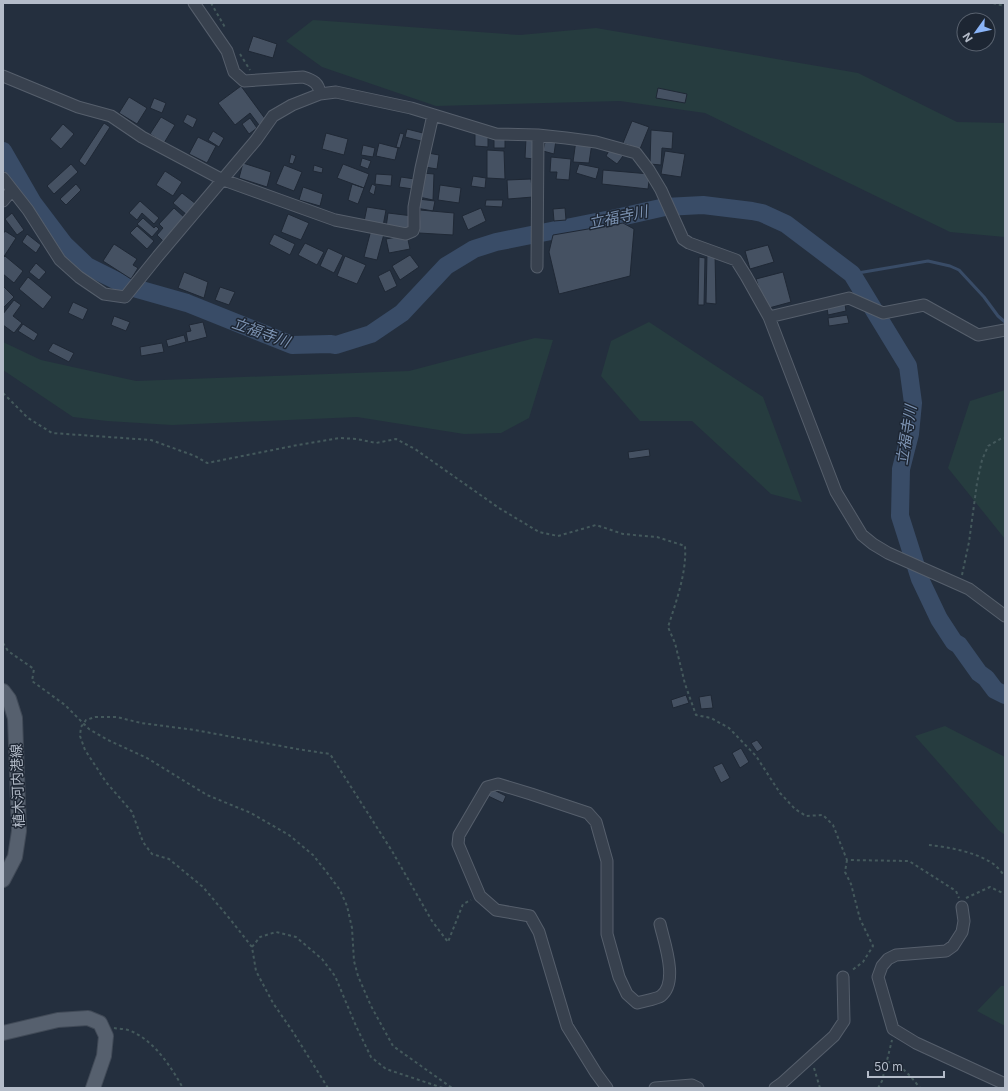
<svg xmlns="http://www.w3.org/2000/svg" width="1008" height="1091" viewBox="0 0 1008 1091" font-family="Inter,'Noto Sans JP',sans-serif">
	<style>
		.green { fill: #263c3f }
		.lines { fill: none; stroke-linecap: round; stroke-linejoin: round }
		.stream { stroke: #394c67; stroke-width: 3 }
		.river { stroke: #394c67; stroke-width: 18 }
		.building { fill: #455162; stroke: #1f2835 }
		.minor-casing { stroke: #565f6c; stroke-width: 13 }
		.major-casing { stroke: #414a57; stroke-width: 16 }
		.path { stroke: #44595c; stroke-width: 2; stroke-dasharray: 3 3; stroke-linecap: butt }
		.minor { stroke: #38414e; stroke-width: 11 }
		.major { stroke: #56606e; stroke-width: 14 }
		.labels { text-anchor: middle; dominant-baseline: central; stroke-width: 3; stroke-linejoin: round; paint-order: stroke }
		.street-label { font-size: 14px; fill: #b4bcc9; stroke: #1d2633 }
		.water-label { font-size: 15px; font-style: italic; fill: #7c92b1; stroke: #1d2633 }
	</style>
	<rect width="100%" height="100%" fill="#242f3e"/>
	<!-- green -->
	<path class="green" d="M 313,20 L 520,35 L 596,28 L 858,73 L 957,122 L 1005,123 L 1005,237 L 950,232 L 705,113 L 620,101 L 436,106 L 322,67 L 286,41 Z
		M 649,322 L 763,397 L 802,502 L 771,494 L 692,421 L 640,421 L 601,376 L 611,341 Z
		M 535,338 L 553,340 L 529,418 L 501,433 L 464,434 L 357,417 L 172,425 L 107,421 L 73,417 L 3,370 L 3,342 L 41,360 L 136,381 L 409,371 Z
		M 1005,390 L 1005,539 L 948,468 L 970,401 Z
		M 945,726 L 1005,757 L 1005,835 L 998,830 L 915,736 Z
		M 1001,986 L 1005,986 L 1005,1026 L 977,1011 Z"/>
	<g class="lines">
		<!-- stream -->
		<path class="stream" d="M 852,274 L 928,261 L 950,266 L 959,270 L 984,297 L 998,316 L 1005,322"/>
		<!-- river -->
		<path class="river" d="M 3,151 L 33,203 L 64,244 L 87,266 L 127,286 L 187,303 L 292,345 L 330,344 L 336,345 L 371,334 L 402,313 L 446,266 L 474,249 L 496,242 L 616,218 L 665,207 L 703,205 L 752,211 L 762,213 L 786,224 L 852,274 L 908,366 L 913,403 L 910,434 L 901,469 L 900,516 L 920,579 L 939,619 L 954,642 L 959,645 L 979,673 L 986,678 L 995,690 L 1005,695"/>
	</g>
	<!-- building -->
	<path class="building" d="M 253,36 L 277,44 L 273,58 L 248,51 Z
		M 241,86 L 266,120 L 259,125 L 250,113 L 235,125 L 218,103 Z
		M 658,88 L 687,94 L 685,103 L 656,98 Z
		M 129,97 L 147,108 L 137,124 L 119,113 Z
		M 154,98 L 166,103 L 162,113 L 150,108 Z
		M 187,114 L 197,119 L 193,128 L 183,122 Z
		M 161,117 L 175,125 L 164,143 L 150,134 Z
		M 250,118 L 257,128 L 249,134 L 242,124 Z
		M 632,121 L 649,127 L 640,149 L 623,143 Z
		M 104,123 L 110,127 L 85,166 L 79,161 Z
		M 63,124 L 74,134 L 61,149 L 50,139 Z
		M 407,129 L 427,134 L 425,142 L 405,137 Z
		M 651,130 L 673,132 L 672,149 L 662,148 L 661,165 L 650,164 Z
		M 213,131 L 224,138 L 219,147 L 208,140 Z
		M 475,131 L 488,132 L 488,147 L 475,146 Z
		M 326,133 L 348,139 L 344,155 L 322,149 Z
		M 400,133 L 404,134 L 400,148 L 396,147 Z
		M 494,135 L 505,136 L 505,148 L 494,148 Z
		M 198,137 L 216,146 L 207,163 L 189,154 Z
		M 526,138 L 534,138 L 534,159 L 525,158 Z
		M 546,138 L 556,140 L 554,154 L 543,151 Z
		M 576,140 L 592,143 L 589,163 L 573,162 Z
		M 379,143 L 398,148 L 395,160 L 376,156 Z
		M 363,145 L 375,148 L 373,157 L 361,155 Z
		M 611,147 L 623,156 L 617,164 L 606,156 Z
		M 487,150 L 504,151 L 505,179 L 487,178 Z
		M 665,151 L 685,154 L 681,177 L 661,174 Z
		M 428,153 L 439,155 L 437,169 L 425,167 Z
		M 291,154 L 296,156 L 293,164 L 289,163 Z
		M 551,157 L 571,159 L 569,180 L 556,179 L 557,172 L 550,172 Z
		M 362,158 L 371,161 L 368,169 L 360,166 Z
		M 243,163 L 271,172 L 267,187 L 239,178 Z
		M 71,164 L 78,172 L 54,194 L 47,186 Z
		M 343,164 L 369,174 L 364,188 L 337,178 Z
		M 579,164 L 599,168 L 596,179 L 576,173 Z
		M 284,165 L 302,172 L 294,191 L 276,184 Z
		M 314,165 L 323,168 L 322,173 L 313,171 Z
		M 603,170 L 650,174 L 648,189 L 602,184 Z
		M 165,171 L 182,182 L 173,196 L 156,185 Z
		M 422,173 L 434,174 L 433,200 L 419,197 Z
		M 376,174 L 392,175 L 391,186 L 375,184 Z
		M 473,176 L 486,178 L 485,188 L 471,186 Z
		M 401,177 L 415,179 L 413,189 L 399,187 Z
		M 531,179 L 533,197 L 508,199 L 507,180 Z
		M 76,184 L 81,190 L 66,205 L 60,199 Z
		M 352,184 L 364,188 L 358,204 L 348,200 Z
		M 372,184 L 376,186 L 374,195 L 369,192 Z
		M 440,185 L 461,188 L 459,203 L 438,200 Z
		M 303,187 L 323,194 L 320,206 L 299,200 Z
		M 182,193 L 196,204 L 187,215 L 173,203 Z
		M 418,199 L 435,201 L 433,211 L 416,208 Z
		M 486,200 L 503,200 L 502,207 L 485,206 Z
		M 140,201 L 159,218 L 154,224 L 142,213 L 137,220 L 129,213 Z
		M 367,207 L 386,210 L 383,226 L 364,222 Z
		M 174,208 L 185,218 L 163,241 L 157,235 L 163,228 L 159,224 Z
		M 481,208 L 486,221 L 468,230 L 462,216 Z
		M 565,208 L 566,220 L 554,221 L 553,209 Z
		M 420,210 L 454,213 L 453,235 L 419,233 Z
		M 12,213 L 24,230 L 17,235 L 5,219 Z
		M 388,213 L 413,216 L 411,231 L 386,228 Z
		M 288,214 L 309,223 L 301,240 L 281,232 Z
		M 143,218 L 154,228 L 156,226 L 159,229 L 152,237 L 137,224 Z
		M 623,223 L 634,229 L 630,276 L 559,294 L 549,252 L 553,235 Z
		M 137,226 L 154,241 L 147,249 L 130,233 Z
		M 371,230 L 384,234 L 377,260 L 364,257 Z
		M 5,231 L 16,238 L 3,258 L 3,234 Z
		M 27,234 L 41,245 L 36,253 L 22,242 Z
		M 274,234 L 295,244 L 290,255 L 269,244 Z
		M 407,235 L 410,249 L 389,253 L 386,239 Z
		M 305,243 L 324,252 L 317,265 L 298,255 Z
		M 114,244 L 137,259 L 133,265 L 138,268 L 131,279 L 103,261 Z
		M 768,245 L 774,262 L 750,269 L 745,251 Z
		M 328,248 L 343,255 L 334,273 L 320,266 Z
		M 707,253 L 715,253 L 716,304 L 706,303 Z
		M 410,255 L 419,267 L 400,280 L 392,266 Z
		M 5,256 L 23,271 L 14,283 L 3,274 L 3,258 Z
		M 345,256 L 366,265 L 357,284 L 337,276 Z
		M 699,257 L 705,258 L 704,305 L 698,305 Z
		M 36,263 L 46,272 L 39,280 L 29,272 Z
		M 390,270 L 397,286 L 385,292 L 378,276 Z
		M 184,272 L 208,282 L 204,298 L 178,288 Z
		M 783,272 L 791,302 L 769,308 L 760,291 L 756,279 Z
		M 28,277 L 52,297 L 43,309 L 19,289 Z
		M 3,286 L 14,297 L 3,308 Z
		M 220,287 L 235,292 L 229,305 L 215,300 Z
		M 14,300 L 21,305 L 13,316 L 22,323 L 14,333 L 3,325 L 3,314 Z
		M 73,302 L 88,309 L 83,320 L 68,313 Z
		M 845,304 L 846,311 L 828,315 L 827,307 Z
		M 847,315 L 849,323 L 829,326 L 828,318 Z
		M 114,316 L 130,322 L 126,331 L 111,325 Z
		M 203,322 L 207,337 L 188,342 L 186,332 L 191,331 L 189,325 Z
		M 23,324 L 38,334 L 34,341 L 18,331 Z
		M 184,335 L 186,342 L 168,347 L 166,340 Z
		M 53,343 L 74,353 L 69,362 L 48,351 Z
		M 162,343 L 164,352 L 141,356 L 140,347 Z
		M 649,449 L 650,456 L 629,459 L 628,452 Z
		M 686,695 L 689,703 L 673,708 L 671,700 Z
		M 711,695 L 713,708 L 701,709 L 699,697 Z
		M 757,740 L 763,748 L 757,752 L 751,743 Z
		M 741,748 L 749,762 L 740,768 L 732,753 Z
		M 722,763 L 730,778 L 721,783 L 713,767 Z
		M 492,789 L 506,796 L 503,803 L 488,796 Z"/>
	<g class="lines">
		<defs>
			<path id="minor" d="M 194,3 L 227,51 L 234,72 L 244,81 L 303,77 C 313,80 319,83 320,94
				M 3,76 L 78,107 L 111,116 L 142,137 L 221,179 L 335,220 L 406,234 L 413,231 L 414,228 L 414,207 L 421,168 L 433,115
				M 3,178 L 28,210 L 60,260 L 79,277 L 104,294 L 125,297 L 158,256 L 256,140 L 273,116 L 292,105 L 320,94 L 336,92 L 411,108 L 496,134 L 538,135 L 566,138 L 596,142 L 636,153 L 649,170 L 661,190 L 683,239 L 689,243 L 736,260 L 746,276 L 769,317 L 836,492 L 862,535 L 873,544 L 888,553 L 969,589 L 1005,616
				M 3,201 L 12,190
				M 537,267 L 538,135
				M 769,317 L 849,298 L 883,313 L 924,305 L 978,335 L 1005,330
				M 962,907 L 964,921 L 962,932 L 953,946 L 946,951 L 896,955 L 888,959 L 882,966 L 878,977 L 893,1029 L 916,1043 L 1005,1084
				M 607,1088 L 596,1073 L 567,1026 L 539,932 L 530,916 L 496,910 L 480,896 L 458,844 L 459,835 L 487,787 L 498,784 L 531,794 L 588,813 L 596,822 L 607,861 L 607,934 L 619,977 L 627,994 L 637,1003 C 643,1001 657,999 661,996 C 679,982 664,942 660,924
				M 655,1088 L 692,1085 L 698,1088
				M 775,1088 L 782,1083 L 834,1036 L 844,1021 L 843,977"/>
			<path id="major" d="M 3,691 L 9,699 L 15,718 L 19,831 L 15,857 L 3,880
				M 3,1033 L 58,1020 L 88,1018 L 100,1023 L 106,1036 L 104,1056 L 93,1088"/>
		</defs>
		<!-- minor casing -->
		<use href="#minor" class="minor-casing"/>
		<!-- major casing -->
		<use href="#major" class="major-casing"/>
		<!-- path -->
		<path class="path" d="M 211,3 L 226,29
			M 993,3 L 1005,6
			M 240,54 L 250,70
			M 3,393 L 28,418 L 52,433 L 151,440 L 195,456 L 207,463 L 298,445 L 339,438 L 357,439 L 376,443 L 396,439 L 415,449 L 499,508 L 539,532 L 558,536 L 596,525 L 623,534 L 657,537 L 685,546 C 687,572 676,602 668,627 L 675,643 L 685,684 L 696,715 L 711,718 L 729,728 L 756,756 L 780,793 L 795,809 L 806,816 L 823,815 L 833,825 L 847,860 L 909,861 L 956,891 L 959,898
			M 962,575 L 969,542 L 977,483 L 982,460 L 988,446 L 1002,438 L 1005,438
			M 3,643 L 8,651 L 34,669 L 32,681 L 65,705 L 89,729 L 108,740 L 147,758 L 207,795 L 251,813 L 289,835 L 313,855 L 325,870 L 340,890 L 347,906 L 352,928 L 354,961 L 358,976 L 371,1006 L 393,1046 L 452,1088
			M 929,845 C 949,847 975,852 992,863 C 997,866 1001,872 1005,876
			M 847,860 L 845,872 L 851,884 L 860,919 L 873,946 L 863,962 L 851,971
			M 966,898 L 990,887 L 1005,894
			M 252,947 L 260,937 L 276,932 L 296,937 L 322,959 L 335,976 L 356,1026 L 371,1057 L 386,1069 L 443,1088
			M 114,1028 C 120,1029 128,1029 133,1032 C 156,1043 171,1067 183,1088
			M 887,1062 C 902,1064 911,1077 920,1088
			M 814,1068 L 820,1088
			M 328,1088 L 293,1032 L 273,1003 L 256,971 L 252,947 L 230,919 L 203,887 L 169,859 L 152,854 L 143,842 L 132,812 L 106,782 L 85,750 L 80,736 L 81,727 L 86,720 L 95,717 L 117,717 L 141,723 L 195,730 L 297,749 L 330,754 L 392,851 L 432,921 L 448,942 L 463,904 L 471,900
			M 878,1088 L 882,1081 L 892,1040"/>
		<!-- minor -->
		<use href="#minor" class="minor"/>
		<!-- major -->
		<use href="#major" class="major"/>
	</g>
	<g class="labels">
		<!-- street labels -->
		<g class="street-label">
			<text transform="translate(17 786) rotate(-92)">植木河内港線</text>
		</g>
		<!-- water labels -->
		<g class="water-label">
			<text transform="translate(618 217) rotate(-12)">立福寺川</text>
			<text transform="translate(261 332) rotate(20)">立福寺川</text>
			<text transform="translate(906 435) rotate(-81)">立福寺川</text>
		</g>
	</g>
	<!-- border -->
	<rect width="1008" height="1091" fill="none" stroke="#b4bcc9" stroke-width="8"/>
	<!-- north arrow -->
	<g transform="translate(976 32) rotate(237)"><circle r="19" fill="#1d2633" stroke="#59626f"/>
	<path d="M0-3L7 15L0 10L-7 15Z" fill="#8ab4f8"/>
	<text y="-6" font-size="11" font-weight="bold" text-anchor="middle" fill="#b4bcc9">N</text>
	</g>
	<!-- scale -->
	<path d="M868 1071v6h76v-6" fill="none" stroke="#b4bcc9" stroke-width="2"/>
	<text x="874" y="1071" font-size="12" fill="#b4bcc9" stroke="#1d2633" stroke-width="3" paint-order="stroke">50 m</text>
</svg>
